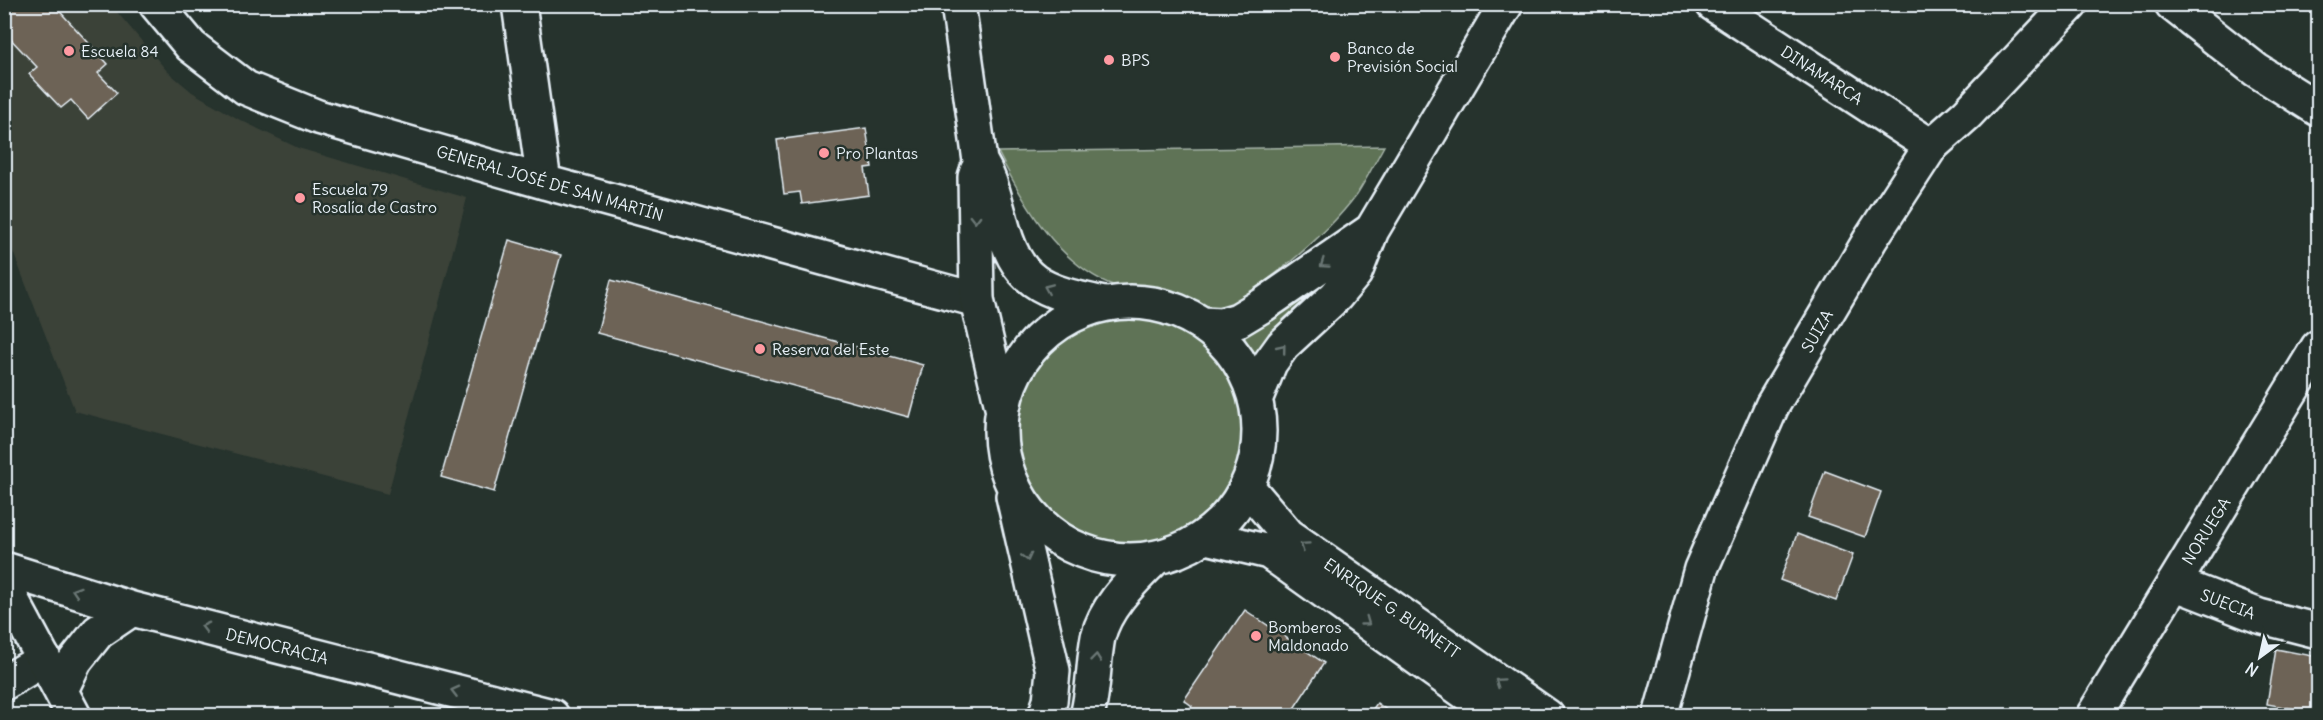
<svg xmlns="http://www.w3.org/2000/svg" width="2323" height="720" viewBox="0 0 2323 720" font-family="Delius,sans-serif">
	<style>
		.built { fill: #3b4239 }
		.green { fill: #5f7356; stroke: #a4b2a7; stroke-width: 1.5 }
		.building { fill: #6d6456; stroke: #e8f1f8; stroke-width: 1.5 }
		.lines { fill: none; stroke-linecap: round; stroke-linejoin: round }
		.street-casing { stroke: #e8f1f8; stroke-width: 38 }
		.secondary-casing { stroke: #e8f1f8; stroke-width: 38 }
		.street { stroke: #26332d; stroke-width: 33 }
		.secondary { stroke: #26332d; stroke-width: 33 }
		.oneway { stroke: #6a7674 }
		.poi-dot { fill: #ff9aa2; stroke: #26332d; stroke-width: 2 }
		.labels { text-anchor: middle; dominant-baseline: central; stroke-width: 5; stroke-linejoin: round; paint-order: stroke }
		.poi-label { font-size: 16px; fill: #e8f1f8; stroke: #26332d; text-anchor: start }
		.street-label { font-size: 16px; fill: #e8f1f8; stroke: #26332d }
	</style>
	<rect width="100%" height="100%" fill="#26332d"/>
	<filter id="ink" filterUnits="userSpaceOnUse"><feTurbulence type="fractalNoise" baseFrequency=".0167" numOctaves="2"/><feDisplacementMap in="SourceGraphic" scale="12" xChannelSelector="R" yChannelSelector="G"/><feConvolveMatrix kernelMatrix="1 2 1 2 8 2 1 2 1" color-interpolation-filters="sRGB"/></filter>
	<g filter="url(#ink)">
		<!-- built -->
		<path class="built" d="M 5,5 L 111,5 L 167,71 L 192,92 L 240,120 L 298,148 L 467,198 L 388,494 L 75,411 L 5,231 Z"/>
		<!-- green -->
		<path class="green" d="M 1384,146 C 1375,162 1367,179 1357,194 C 1331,229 1297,258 1262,284 C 1251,293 1238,306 1224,309 C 1205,313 1190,299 1173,293 C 1155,287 1133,292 1115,286 C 1057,264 1024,204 998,152 Z
			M 1334,273 L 1286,317 L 1269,336 L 1258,354 L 1255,354 L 1244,345 L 1244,339 L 1247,334 L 1284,312 Z
			M1001 431a129 129 0 1 1 258 0a129 129 0 1 1-258 0Z"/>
		<!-- building -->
		<path class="building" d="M 4,4 L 53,4 L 108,64 L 98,73 L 117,93 L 88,119 L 71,100 L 61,108 L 29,74 L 37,67 L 4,32 Z
			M 866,128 L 872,167 L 865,168 L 869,195 L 802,204 L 800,192 L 784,194 L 777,140 Z
			M 509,240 L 561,255 L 494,492 L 441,477 Z
			M 611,280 L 923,365 L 909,417 L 597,333 Z
			M 1825,471 L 1881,492 L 1865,537 L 1808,517 Z
			M 1797,534 L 1853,555 L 1836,601 L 1780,580 Z
			M 1245,610 L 1324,663 L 1289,716 L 1186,716 L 1192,706 L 1184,700 Z
			M 2276,649 L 2318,657 L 2318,677 L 2312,712 L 2267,704 Z
			M 1377,703 L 1395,716 L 1368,716 Z"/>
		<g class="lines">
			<defs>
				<path id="street" d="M 156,4 L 191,46 L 246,88 L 318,117 L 544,182 L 977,300
					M 519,4 L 544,182
					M 1713,4 L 1931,146
					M 2172,4 L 2256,70 L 2318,109
					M 2174,583 L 2259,616 L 2318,631
					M 4,683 L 44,659
					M 1660,716 L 1701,569 L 1772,406 L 1870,240 L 1931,146 L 1967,114 L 2071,4
					M 2093,716 L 2318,347"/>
				<path id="secondary" d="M 958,4 L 980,161 C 991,179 994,197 1000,217 C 1016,284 1041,291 1104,304
					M 977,171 L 975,177 L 977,300 L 1002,407
					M1001 431a129 129 0 1 1 258 0a129 129 0 1 1-258 0Z
					M 1202,324 L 1221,325 L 1238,320 L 1263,305 L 1372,230
					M 1255,400 L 1270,363 L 1283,345 L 1336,296 L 1355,273 L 1372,230 L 1506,4
					M 1248,488 L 1288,535 L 1547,716
					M 1013,496 L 1053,671 L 1050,701 L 1045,716
					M 1206,537 L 1269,552 L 1498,716
					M 4,569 L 132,609 L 552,716
					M 4,585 L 74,716
					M 61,690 L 75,661 L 98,632 L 132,609
					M 1087,716 C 1094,690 1093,663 1098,637 C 1106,605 1133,581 1155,558"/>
			</defs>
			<!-- street casing -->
			<use href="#street" class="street-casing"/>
			<!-- secondary casing -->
			<use href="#secondary" class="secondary-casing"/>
			<!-- street -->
			<use href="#street" class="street"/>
			<!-- secondary -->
			<use href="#secondary" class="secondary"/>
		</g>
		<!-- one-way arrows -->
		<defs><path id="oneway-chevron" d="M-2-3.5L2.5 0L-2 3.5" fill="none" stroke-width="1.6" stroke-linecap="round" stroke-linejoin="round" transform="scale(1.5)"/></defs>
		<g class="oneway">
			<use href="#oneway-chevron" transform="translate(975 219) rotate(89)"/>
			<use href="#oneway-chevron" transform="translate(1324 264) rotate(145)"/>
			<use href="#oneway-chevron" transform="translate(1048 288) rotate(-157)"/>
			<use href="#oneway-chevron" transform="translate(1282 348) rotate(-51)"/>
			<use href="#oneway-chevron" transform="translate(1304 546) rotate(-145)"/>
			<use href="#oneway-chevron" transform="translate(1027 557) rotate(76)"/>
			<use href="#oneway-chevron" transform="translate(76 591) rotate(-162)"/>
			<use href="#oneway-chevron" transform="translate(1366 622) rotate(36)"/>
			<use href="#oneway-chevron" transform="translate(205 627) rotate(-166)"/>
			<use href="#oneway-chevron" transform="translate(1096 658) rotate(-84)"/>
			<use href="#oneway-chevron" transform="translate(1499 682) rotate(-145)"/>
			<use href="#oneway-chevron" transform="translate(455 691) rotate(-166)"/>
		</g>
	</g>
	<!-- markers -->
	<g class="poi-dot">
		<circle cx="69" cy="51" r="6"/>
		<circle cx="1335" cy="57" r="6"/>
		<circle cx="1109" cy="60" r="6"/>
		<circle cx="824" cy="153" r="6"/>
		<circle cx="300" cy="198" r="6"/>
		<circle cx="760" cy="349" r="6"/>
		<circle cx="1256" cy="636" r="6"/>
	</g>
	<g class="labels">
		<!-- poi labels -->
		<g class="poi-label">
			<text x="1347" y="48">Banco de<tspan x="1347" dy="18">Previsión Social</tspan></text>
			<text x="81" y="51">Escuela 84</text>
			<text x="1121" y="60">BPS</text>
			<text x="836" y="153">Pro Plantas</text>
			<text x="312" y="189">Escuela 79<tspan x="312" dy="18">Rosalía de Castro</tspan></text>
			<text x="772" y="349">Reserva del Este</text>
			<text x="1268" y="627">Bomberos<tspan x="1268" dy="18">Maldonado</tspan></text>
		</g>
		<!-- street labels -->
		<g class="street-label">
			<text transform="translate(1822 75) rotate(33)">DINAMARCA</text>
			<text transform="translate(550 183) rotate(16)">GENERAL JOSÉ DE SAN MARTÍN</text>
			<text transform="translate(1817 331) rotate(-60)">SUIZA</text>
			<text transform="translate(2206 531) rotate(-58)">NORUEGA</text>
			<text transform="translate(2228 604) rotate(21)">SUECIA</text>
			<text transform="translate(1392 608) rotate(35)">ENRIQUE G. BURNETT</text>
			<text transform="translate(277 646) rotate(14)">DEMOCRACIA</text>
		</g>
	</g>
	<!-- margin -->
	<rect width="2323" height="720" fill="none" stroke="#26332d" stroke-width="24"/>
	<rect x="12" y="12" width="2299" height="696" fill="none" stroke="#e8f1f8" stroke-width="2" filter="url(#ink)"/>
	<!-- north arrow -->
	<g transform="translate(2260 657) rotate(213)" stroke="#26332d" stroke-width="4.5" paint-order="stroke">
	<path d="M0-4.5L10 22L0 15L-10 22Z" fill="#e8f1f8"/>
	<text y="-9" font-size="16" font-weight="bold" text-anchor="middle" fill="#e8f1f8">N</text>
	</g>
</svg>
